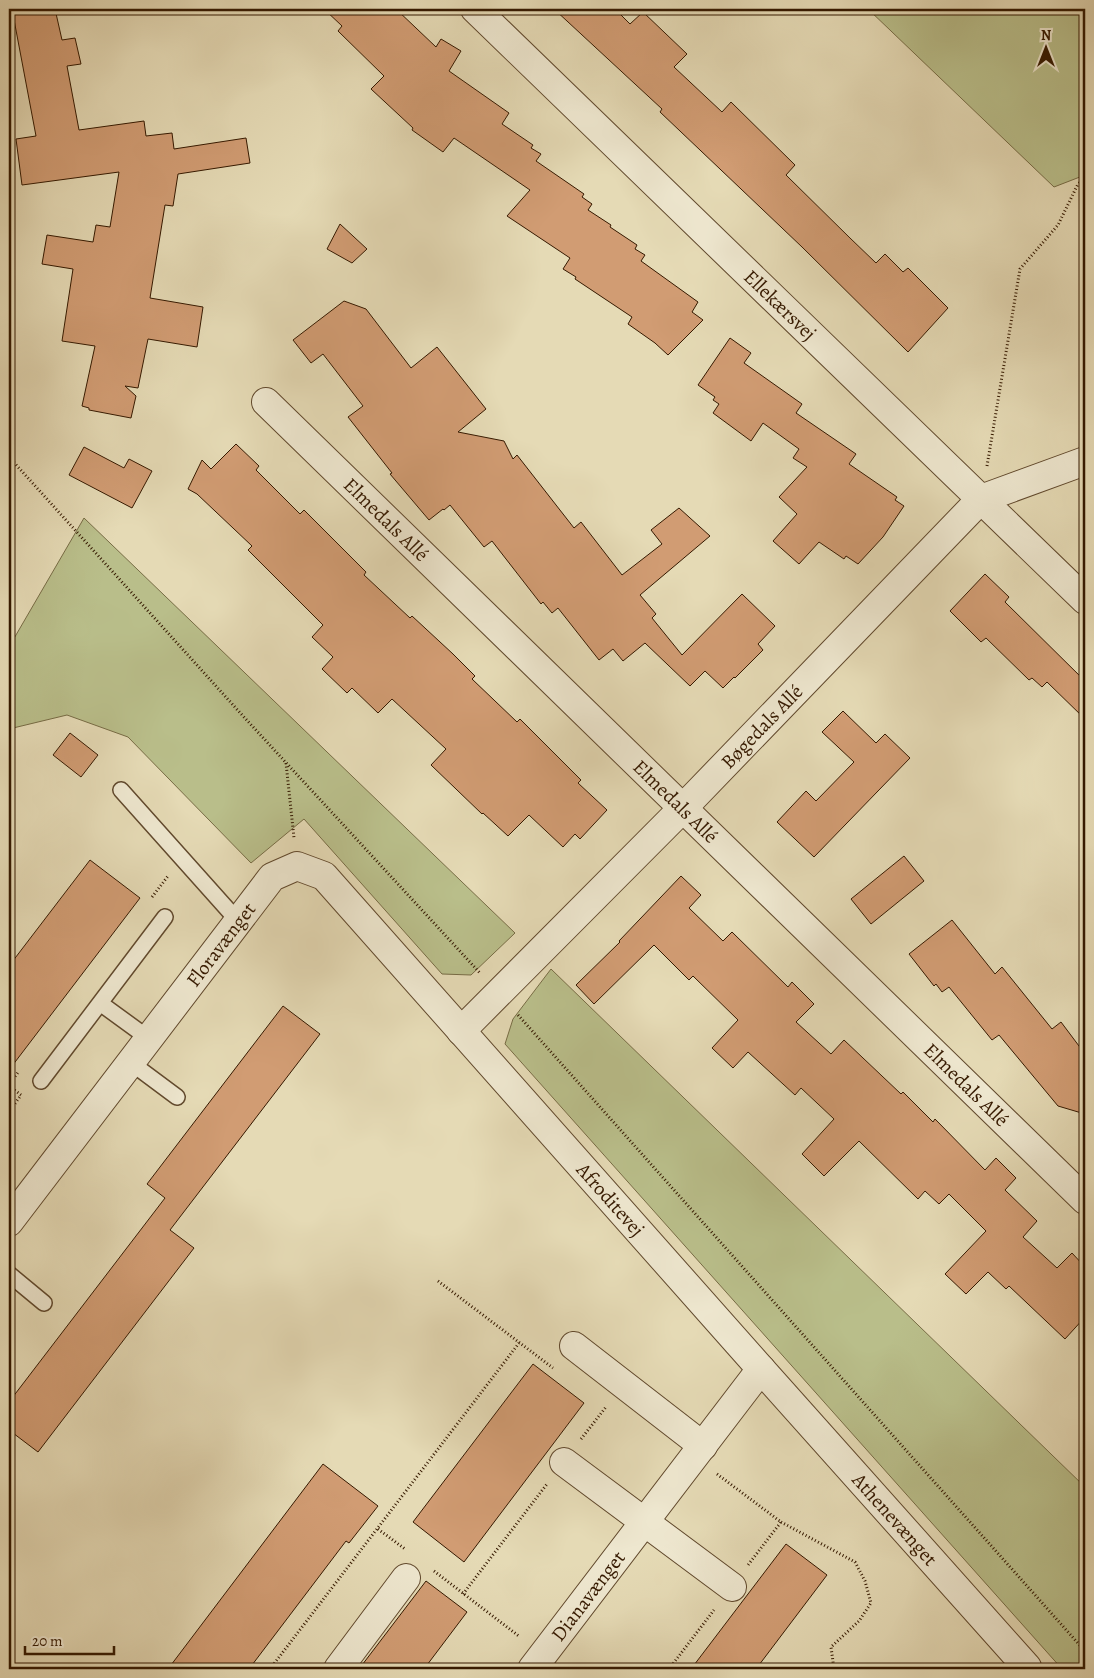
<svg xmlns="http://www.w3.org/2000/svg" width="1094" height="1678" viewBox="0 0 1094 1678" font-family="Alegreya,serif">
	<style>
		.green { fill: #b9be8a; stroke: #776c45 }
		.building { fill: #d19c73; stroke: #351900 }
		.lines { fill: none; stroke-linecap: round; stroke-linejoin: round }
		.service-casing { stroke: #61492d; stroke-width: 18 }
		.minor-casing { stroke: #61492d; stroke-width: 30 }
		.tertiary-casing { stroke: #61492d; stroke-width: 30 }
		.path { stroke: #351900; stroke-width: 3; stroke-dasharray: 1 2.5; stroke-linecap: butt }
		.service { stroke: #eee7cf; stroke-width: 15 }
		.minor { stroke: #eee7cf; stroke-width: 28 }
		.tertiary { stroke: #eee7cf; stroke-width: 28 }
		.labels { text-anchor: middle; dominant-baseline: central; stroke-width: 4; stroke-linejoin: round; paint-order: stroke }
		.street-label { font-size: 20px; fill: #351900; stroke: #eee7cf }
	</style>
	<rect width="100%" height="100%" fill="#e5dab5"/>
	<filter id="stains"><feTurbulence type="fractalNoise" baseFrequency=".004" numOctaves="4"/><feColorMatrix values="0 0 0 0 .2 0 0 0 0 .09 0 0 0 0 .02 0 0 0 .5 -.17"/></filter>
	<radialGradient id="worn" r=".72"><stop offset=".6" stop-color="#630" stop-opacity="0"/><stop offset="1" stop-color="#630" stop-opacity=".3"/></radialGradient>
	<!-- green -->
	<path class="green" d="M 868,9 L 1085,9 L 1085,175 L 1054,187 Z
		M 84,518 L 515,933 L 471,975 L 442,974 L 304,819 L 251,863 L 128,737 L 67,715 L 9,729 L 9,647 Z
		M 551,969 L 1085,1487 L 1085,1669 L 1062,1669 L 505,1044 L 513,1019 Z"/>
	<!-- building -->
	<path class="building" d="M 12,9 L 55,9 L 62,40 L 75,38 L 81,64 L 67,66 L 79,130 L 144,121 L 146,136 L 172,133 L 174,149 L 246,138 L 250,163 L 178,174 L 173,206 L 165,205 L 150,298 L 203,307 L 197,347 L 148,339 L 138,388 L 125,386 L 136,396 L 131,418 L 89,410 L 89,408 L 82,406 L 95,346 L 62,341 L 73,269 L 42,264 L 47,235 L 93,242 L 96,225 L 110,227 L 119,172 L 22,185 L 16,139 L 36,136 Z
		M 324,9 L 396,9 L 436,47 L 441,39 L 461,51 L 449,71 L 509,113 L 502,124 L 533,145 L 531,148 L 541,154 L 536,161 L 584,194 L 582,197 L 592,204 L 588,210 L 611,225 L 610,227 L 637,245 L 635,249 L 645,255 L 641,261 L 698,302 L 692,312 L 703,320 L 668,355 L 655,343 L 628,324 L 632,317 L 575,279 L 576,277 L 563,269 L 570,258 L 507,216 L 530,190 L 454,138 L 443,152 L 412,130 L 413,128 L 371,89 L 384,76 L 338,31 L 342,26 Z
		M 554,9 L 615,9 L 630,24 L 643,12 L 687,54 L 674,67 L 722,112 L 731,102 L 795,165 L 786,175 L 850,238 L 876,263 L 885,254 L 903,272 L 908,268 L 948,308 L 908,352 L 802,247 L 660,112 L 662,109 Z
		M 340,224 L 367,249 L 352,263 L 327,249 Z
		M 344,301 L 366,309 L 411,368 L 437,347 L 486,409 L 458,432 L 504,441 L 513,459 L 517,455 L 574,528 L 581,522 L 622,575 L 662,544 L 651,530 L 679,508 L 710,536 L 640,595 L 656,614 L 652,618 L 682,655 L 742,594 L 775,626 L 758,644 L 763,650 L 735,678 L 734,677 L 723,688 L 705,671 L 690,686 L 645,643 L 623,661 L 613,649 L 599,660 L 558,608 L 552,613 L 543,602 L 541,604 L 492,541 L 484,547 L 450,505 L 444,510 L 443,509 L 429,520 L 390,474 L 392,473 L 348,417 L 363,406 L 323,354 L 311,363 L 293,340 Z
		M 730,338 L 751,353 L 744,363 L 802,404 L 796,413 L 856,454 L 849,464 L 897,497 L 895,500 L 904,506 L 883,537 L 858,564 L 846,556 L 844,559 L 819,542 L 799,564 L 773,541 L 797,514 L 779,497 L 807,467 L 793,458 L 799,449 L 763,423 L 751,441 L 713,413 L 719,404 L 713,400 L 715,397 L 698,385 Z
		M 236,444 L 259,466 L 256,470 L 300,514 L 304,510 L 366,572 L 364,575 L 410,618 L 412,616 L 453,654 L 475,676 L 472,679 L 517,722 L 520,719 L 581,780 L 578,783 L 607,810 L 580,839 L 575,834 L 563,847 L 529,815 L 508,836 L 483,813 L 482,814 L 431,765 L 446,749 L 392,699 L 378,713 L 352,688 L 347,693 L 322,669 L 333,657 L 312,637 L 323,625 L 248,550 L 252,546 L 197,494 L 188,489 L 202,460 L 211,469 Z
		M 84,447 L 124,468 L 129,459 L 152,471 L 132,508 L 69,475 Z
		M 985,574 L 1009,597 L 1005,602 L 1085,681 L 1085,719 L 1047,682 L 1042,687 L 1032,678 L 1029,680 L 986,638 L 981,642 L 950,611 Z
		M 843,711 L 876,743 L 885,734 L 910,758 L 814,857 L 777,822 L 806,791 L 816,801 L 854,762 L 822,732 Z
		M 70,733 L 98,755 L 81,777 L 53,755 Z
		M 904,856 L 924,881 L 871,924 L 851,899 Z
		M 90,860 L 140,898 L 9,1070 L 9,966 Z
		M 681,876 L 701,895 L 689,908 L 723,941 L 732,932 L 788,987 L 792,982 L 814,1004 L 796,1022 L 831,1054 L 844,1040 L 901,1094 L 903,1092 L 933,1122 L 935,1119 L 985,1170 L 996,1158 L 1016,1178 L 1005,1190 L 1037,1221 L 1023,1237 L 1057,1268 L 1072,1253 L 1085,1267 L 1085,1317 L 1065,1339 L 1009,1286 L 1006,1289 L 988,1272 L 966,1294 L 945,1274 L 986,1231 L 949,1194 L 939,1204 L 925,1191 L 918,1199 L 859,1141 L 824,1176 L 802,1154 L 834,1119 L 801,1088 L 795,1095 L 748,1052 L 733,1068 L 712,1048 L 738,1020 L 693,976 L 689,980 L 654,945 L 594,1004 L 576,985 L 620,942 L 619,941 Z
		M 952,920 L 995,974 L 1002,967 L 1052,1029 L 1061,1022 L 1085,1054 L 1085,1114 L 1058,1106 L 999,1035 L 992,1040 L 949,987 L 942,992 L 936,984 L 934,986 L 909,954 Z
		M 283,1006 L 320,1034 L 170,1230 L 194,1248 L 38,1452 L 9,1430 L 9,1402 L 165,1198 L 147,1184 Z
		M 533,1364 L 584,1403 L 464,1562 L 413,1522 Z
		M 323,1464 L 378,1506 L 349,1543 L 346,1541 L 249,1669 L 168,1669 Z
		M 786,1544 L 827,1575 L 756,1669 L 691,1669 Z
		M 426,1581 L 467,1612 L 424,1669 L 359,1669 Z"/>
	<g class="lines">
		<defs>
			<path id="service" d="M 121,790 L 238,921
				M 100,1003 L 148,1038
				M 130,1062 L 177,1097
				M 41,1081 L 165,917
				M 9,1274 L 44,1303"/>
			<g id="minor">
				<path id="s1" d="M 266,402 L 1085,1200"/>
				<path id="s2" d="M 461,1031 L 683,808 L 981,499 L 1085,461"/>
				<path id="s3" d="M 9,1222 L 272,877 L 297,866 L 324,876 L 761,1369 L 1027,1667 L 1025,1669"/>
				<path d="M 574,1346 L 703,1446"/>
				<path d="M 564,1462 L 732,1587"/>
				<path d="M 338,1669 L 406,1578"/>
				<path id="s4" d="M 532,1669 L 761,1369"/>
			</g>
			<g id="tertiary">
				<path id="s5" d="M 475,9 L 1085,600"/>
			</g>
		</defs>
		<!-- service casing -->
		<use href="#service" class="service-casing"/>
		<!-- minor casing -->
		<use href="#minor" class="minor-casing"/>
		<!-- tertiary casing -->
		<use href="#tertiary" class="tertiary-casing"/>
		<!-- path -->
		<path class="path" d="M 9,457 L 243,716 L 480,973
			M 987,466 L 1020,269 L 1058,225 L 1078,184 L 1085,179
			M 286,763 L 294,838
			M 152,897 L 168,876
			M 518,1015 L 1085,1651
			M 9,1085 L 19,1071
			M 9,1086 L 21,1095 L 9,1112
			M 438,1281 L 553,1368
			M 581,1439 L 606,1407
			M 717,1474 L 781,1522 L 748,1565
			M 781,1522 L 855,1562 L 865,1581 L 871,1603 L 859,1621 L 831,1647 L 834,1669
			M 378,1529 L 405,1549
			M 434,1571 L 520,1637
			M 463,1594 L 547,1484
			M 270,1669 L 519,1343
			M 669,1669 L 714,1610"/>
		<!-- service -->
		<use href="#service" class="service"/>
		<!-- minor -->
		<use href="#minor" class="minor"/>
		<!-- tertiary -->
		<use href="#tertiary" class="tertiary"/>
	</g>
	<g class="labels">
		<!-- street labels -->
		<g class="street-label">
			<text stroke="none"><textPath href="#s5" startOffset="425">Ellekærsvej</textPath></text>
			<text stroke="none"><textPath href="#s1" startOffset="168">Elmedals Allé</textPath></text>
			<text stroke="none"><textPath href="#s2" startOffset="428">Bøgedals Allé</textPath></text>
			<text stroke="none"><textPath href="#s1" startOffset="572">Elmedals Allé</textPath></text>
			<text stroke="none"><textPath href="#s3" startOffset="349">Floravænget</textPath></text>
			<text stroke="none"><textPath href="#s1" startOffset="978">Elmedals Allé</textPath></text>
			<text stroke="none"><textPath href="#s3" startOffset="922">Afroditevej</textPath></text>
			<text stroke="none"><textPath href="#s3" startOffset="1350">Athenevænget</textPath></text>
			<text stroke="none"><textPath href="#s4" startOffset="92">Dianavænget</textPath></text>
		</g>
	</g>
	<!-- margin -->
	<rect width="1094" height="1678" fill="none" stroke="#e5dab5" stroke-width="30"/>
	<rect x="10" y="10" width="1074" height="1658" fill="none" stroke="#351900" stroke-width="2.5"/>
	<rect x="15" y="15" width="1064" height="1648" fill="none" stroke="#351900"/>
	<!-- north arrow -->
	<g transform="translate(1046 48)" stroke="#eee7cf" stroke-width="4" paint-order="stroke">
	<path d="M0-4L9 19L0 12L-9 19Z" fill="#351900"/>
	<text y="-8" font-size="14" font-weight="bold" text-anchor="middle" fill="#351900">N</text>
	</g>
	<!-- scale -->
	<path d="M25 1646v8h89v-8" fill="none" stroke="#351900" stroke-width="2.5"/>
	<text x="32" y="1646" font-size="15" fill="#351900" stroke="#eee7cf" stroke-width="4" paint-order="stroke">20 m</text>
	<rect width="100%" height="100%" filter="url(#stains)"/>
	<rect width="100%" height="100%" fill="url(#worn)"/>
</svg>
